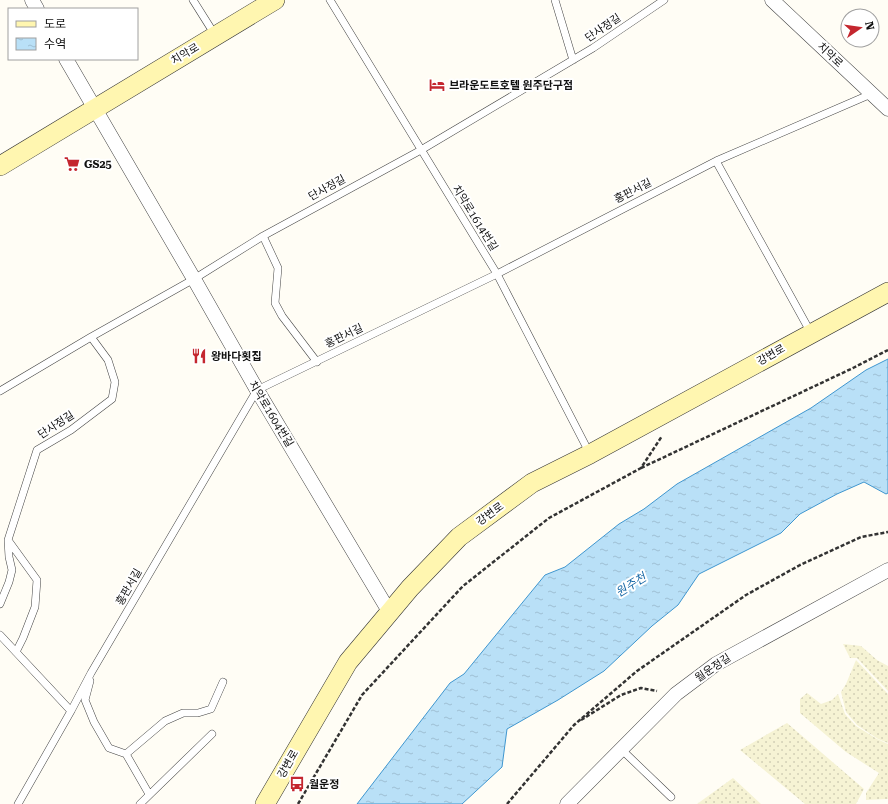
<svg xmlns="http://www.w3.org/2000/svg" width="888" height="804" viewBox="0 0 888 804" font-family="'Roboto Serif','Noto Sans KR',serif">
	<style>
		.farmland { fill: url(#farmland-dots) }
		.water { fill: url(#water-ripples); stroke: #3f96cf }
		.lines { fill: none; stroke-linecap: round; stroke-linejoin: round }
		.lane-casing { stroke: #444; stroke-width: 8 }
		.street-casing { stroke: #444; stroke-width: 15 }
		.secondary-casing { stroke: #333; stroke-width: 20 }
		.path { stroke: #333; stroke-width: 2.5; stroke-dasharray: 4 2; stroke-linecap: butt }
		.lane { stroke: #fff; stroke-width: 7 }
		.street { stroke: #fff; stroke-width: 14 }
		.secondary { stroke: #fff6b0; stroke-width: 19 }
		.labels { text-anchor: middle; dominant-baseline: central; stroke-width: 4; stroke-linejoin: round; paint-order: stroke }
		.street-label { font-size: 11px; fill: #111; stroke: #fff }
		.poi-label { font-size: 11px; font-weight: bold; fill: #111; stroke: #fff; text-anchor: start }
		.water-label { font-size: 12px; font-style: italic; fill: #1768a6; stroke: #fff }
	</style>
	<defs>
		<pattern id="farmland-dots" width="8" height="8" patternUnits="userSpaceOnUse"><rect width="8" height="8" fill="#f6f3d4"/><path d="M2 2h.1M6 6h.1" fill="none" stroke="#d2cfb5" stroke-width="1.8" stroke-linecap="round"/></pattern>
		<pattern id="water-ripples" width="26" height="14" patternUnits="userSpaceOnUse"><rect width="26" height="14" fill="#b9e0f7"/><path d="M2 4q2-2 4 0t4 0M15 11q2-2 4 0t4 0" fill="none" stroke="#9ebfd3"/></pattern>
	</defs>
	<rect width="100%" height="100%" fill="#fffdf5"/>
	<!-- farmland -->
	<path class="farmland" d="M 843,644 L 861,646 L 877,660 L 888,666 L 888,691 L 857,658 L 850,658 Z
		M 856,660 L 888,694 L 888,743 L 878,739 L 857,725 L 846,712 L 841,692 L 846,684 Z
		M 807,693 L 821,704 L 832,700 L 838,694 L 845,714 L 856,726 L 877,739 L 888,744 L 888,799 L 866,800 L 866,793 L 879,773 L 846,752 L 800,713 L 800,699 Z
		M 787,723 L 864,789 L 856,804 L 805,804 L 740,750 Z
		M 733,778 L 761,804 L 697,804 Z"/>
	<!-- water -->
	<path class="water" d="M 888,359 L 888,493 L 886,494 L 864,482 L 837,494 L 800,514 L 781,533 L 699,574 L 678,605 L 652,626 L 604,671 L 558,700 L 507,729 L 502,767 L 462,804 L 357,804 L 450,683 L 464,674 L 545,575 L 565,567 L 619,524 L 644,509 L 677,484 L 811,408 L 866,370 Z"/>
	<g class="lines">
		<defs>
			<path id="lane" d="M 193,0 L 215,35
				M 330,0 L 497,274 L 590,454
				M 555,0 L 573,60
				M 716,161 L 811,333
				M 263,236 L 278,268 L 275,303 L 282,316 L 317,362
				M 0,391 L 91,337 L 194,279 L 263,236 L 421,150 L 593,48 L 664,0
				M 0,604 L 9,582 L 12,570 L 9,557 L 8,540
				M 0,635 L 71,711
				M 16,652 L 23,638 L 35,607 L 37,580 L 8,540 L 37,450 L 71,430 L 112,399 L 115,382 L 108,360 L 91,337
				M 90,681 L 85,700 L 94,722 L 109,748 L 126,754 L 149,794
				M 621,749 L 671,797
				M 126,754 L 165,721 L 183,713 L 198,713 L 211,709 L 223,682
				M 18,804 L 71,711 L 91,673 L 257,390 L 497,274 L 716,161 L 871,94
				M 140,804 L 212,734"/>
			<path id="street" d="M 32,0 L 37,9
				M 772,0 L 888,109
				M 66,59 L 194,279 L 257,390 L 390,613
				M 567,804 L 676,694 L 716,664 L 888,570"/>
			<path id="secondary" d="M 0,166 L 275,0
				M 265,804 L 348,662 L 410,588 L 459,537 L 532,483 L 590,454 L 888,292"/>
		</defs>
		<!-- lane casing -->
		<use href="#lane" class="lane-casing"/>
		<!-- street casing -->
		<use href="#street" class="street-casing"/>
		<!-- secondary casing -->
		<use href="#secondary" class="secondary-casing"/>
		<!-- path -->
		<path class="path" d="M 641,468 L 853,368 L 888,350
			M 581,720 L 621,695 L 641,688 L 657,691
			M 298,804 L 362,695 L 463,586 L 549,518 L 641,468 L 662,436
			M 507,804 L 574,725 L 637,671 L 746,595 L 800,565 L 861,537 L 888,532"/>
		<!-- lane -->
		<use href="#lane" class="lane"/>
		<!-- street -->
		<use href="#street" class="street"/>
		<!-- secondary -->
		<use href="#secondary" class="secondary"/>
	</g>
	<!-- icons -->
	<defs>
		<symbol id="hotel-bare" viewBox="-9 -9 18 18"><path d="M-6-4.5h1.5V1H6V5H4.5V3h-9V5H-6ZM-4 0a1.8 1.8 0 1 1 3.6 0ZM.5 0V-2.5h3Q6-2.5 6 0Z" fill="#c4262e" stroke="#fff" stroke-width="2.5" paint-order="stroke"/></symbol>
		<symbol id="supermarket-bare" viewBox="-9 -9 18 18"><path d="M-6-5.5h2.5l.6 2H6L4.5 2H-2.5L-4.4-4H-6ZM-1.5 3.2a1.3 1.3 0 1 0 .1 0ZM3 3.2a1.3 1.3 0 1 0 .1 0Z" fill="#c4262e" stroke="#fff" stroke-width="2.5" paint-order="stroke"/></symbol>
		<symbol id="restaurant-bare" viewBox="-9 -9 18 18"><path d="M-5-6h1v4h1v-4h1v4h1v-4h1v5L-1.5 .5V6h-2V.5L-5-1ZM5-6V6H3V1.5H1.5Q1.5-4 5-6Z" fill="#c4262e" stroke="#fff" stroke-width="2.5" paint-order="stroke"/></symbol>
		<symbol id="bus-bare" viewBox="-9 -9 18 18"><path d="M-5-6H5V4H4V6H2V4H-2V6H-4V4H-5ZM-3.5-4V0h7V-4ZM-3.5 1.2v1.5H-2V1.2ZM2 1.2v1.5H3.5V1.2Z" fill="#c4262e" stroke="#fff" stroke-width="2.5" paint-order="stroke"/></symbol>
	</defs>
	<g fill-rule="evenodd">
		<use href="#hotel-bare" x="426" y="74" width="22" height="22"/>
		<use href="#supermarket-bare" x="61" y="153" width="22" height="22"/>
		<use href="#restaurant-bare" x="188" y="345" width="22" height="22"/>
		<use href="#bus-bare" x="286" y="773" width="22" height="22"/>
	</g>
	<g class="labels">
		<!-- street labels -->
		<g class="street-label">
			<text transform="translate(603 28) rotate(-34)">단사정길</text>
			<text transform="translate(185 54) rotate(-31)">치악로</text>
			<text transform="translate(830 55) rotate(44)">치악로</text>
			<text transform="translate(327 188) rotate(-29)">단사정길</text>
			<text transform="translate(633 191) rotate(-27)">홍판서길</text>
			<text transform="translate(475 218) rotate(58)">치악로1614번길</text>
			<text transform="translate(344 336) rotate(-26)">홍판서길</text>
			<text transform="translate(771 355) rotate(-29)">강변로</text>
			<text transform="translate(271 414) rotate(59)">치악로1604번길</text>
			<text transform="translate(56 425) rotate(-33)">단사정길</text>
			<text transform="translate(490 514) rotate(-36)">강변로</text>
			<text transform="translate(129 587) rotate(-60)">홍판서길</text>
			<text transform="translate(713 668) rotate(-34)">월운정길</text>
			<text transform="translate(288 764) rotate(-60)">강변로</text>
		</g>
		<!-- poi labels -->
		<g class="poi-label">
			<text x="449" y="85">브라운도트호텔 원주단구점</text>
			<text x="84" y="164">GS25</text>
			<text x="211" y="356">왕바다횟집</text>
			<text x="309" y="784">월운정</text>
		</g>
		<!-- water labels -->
		<g class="water-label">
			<text transform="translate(631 585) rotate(-32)">원주천</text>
		</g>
	</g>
	<!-- legend -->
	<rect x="8" y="8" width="130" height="52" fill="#ffffff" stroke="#a0a0a0"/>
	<rect x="16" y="21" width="20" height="6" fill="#fff6b0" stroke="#a0a0a0"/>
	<text x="44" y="28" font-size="12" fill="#111111">도로</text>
	<rect x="16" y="38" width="20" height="12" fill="url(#water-ripples)" stroke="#a0a0a0"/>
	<text x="44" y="48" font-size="12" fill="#111111">수역</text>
	<!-- north arrow -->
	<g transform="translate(860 28) rotate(77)"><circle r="19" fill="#ffffff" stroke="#a0a0a0"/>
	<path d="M0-3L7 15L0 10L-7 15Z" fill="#c4262e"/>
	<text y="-6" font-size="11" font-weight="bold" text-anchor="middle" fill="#111111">N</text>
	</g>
</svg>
